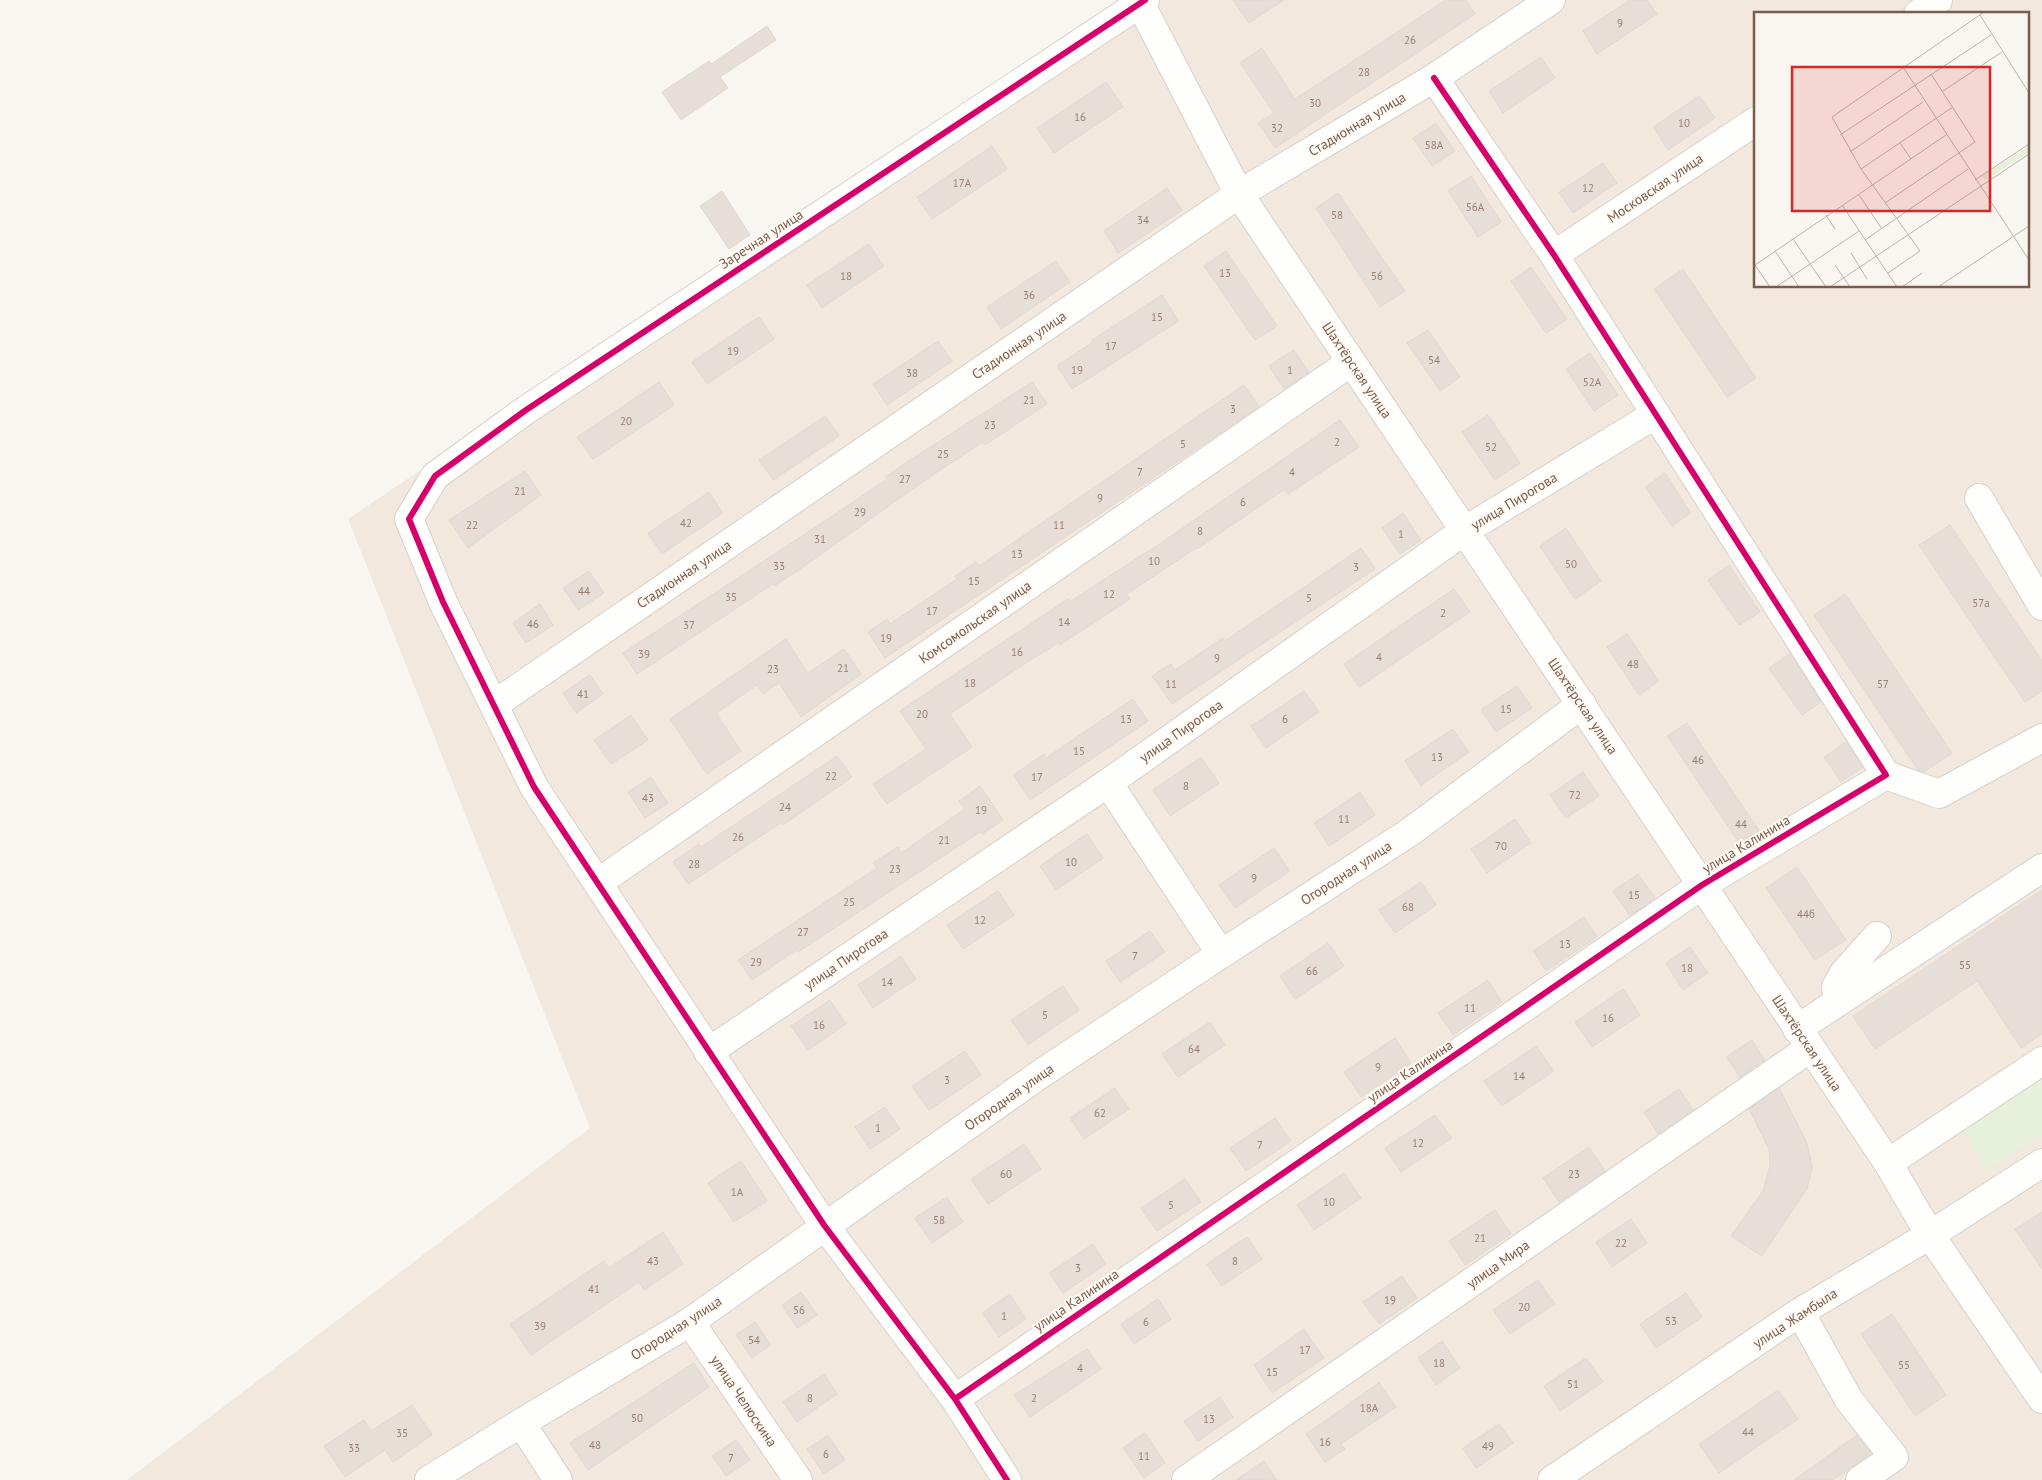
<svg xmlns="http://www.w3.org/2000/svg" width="2042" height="1480" viewBox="0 0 2042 1480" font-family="'PT Sans',sans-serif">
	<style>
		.residential { fill: #f2e8de; fill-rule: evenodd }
		.green { fill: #e7f0db }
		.building { fill: #e6ded7; stroke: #e2d8d2 }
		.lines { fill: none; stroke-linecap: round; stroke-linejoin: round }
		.minor-casing { stroke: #d7d1cb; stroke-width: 30 }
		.minor { stroke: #fefefd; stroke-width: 28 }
		.cycleway-casing { stroke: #fffaf3; stroke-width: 9 }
		.cycleway { stroke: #d6006c; stroke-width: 6 }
		.labels { text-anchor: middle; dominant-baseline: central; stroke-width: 4; stroke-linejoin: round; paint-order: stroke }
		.number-label { font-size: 11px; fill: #977e72 }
		.street-label { font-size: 14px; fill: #7a5c4d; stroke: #fffaf3 }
		.inset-road { fill: none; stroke: #c2b3aa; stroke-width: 1 }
		.view { fill: #d62828; fill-opacity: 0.15; stroke: #d62828; stroke-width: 2.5 }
		.inset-edge { fill: none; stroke: #7a5c4d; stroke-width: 2.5 }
	</style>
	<rect width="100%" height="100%" fill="#f9f5f0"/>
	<!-- residential -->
	<path class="residential" d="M 1120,0 L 2042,0 L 2042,1480 L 127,1480 L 590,1128 L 348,519 ZM 1756,14 L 2028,14 L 2028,286 L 1756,286 Z"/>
	<!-- green -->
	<path class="green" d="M 2042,1074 L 2042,1135 L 1987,1170 L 1959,1127 Z"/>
	<!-- building -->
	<path class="building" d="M 1233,0 L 1284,0 L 1249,23 Z
		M 1446,0 L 1466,0 L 1475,14 L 1275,148 L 1258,123 L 1274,113 L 1240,63 L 1262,48 L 1295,99 Z
		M 1630,0 L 1647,0 L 1657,14 L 1597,54 L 1583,31 Z
		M 767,26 L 776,40 L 720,77 L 728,88 L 681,120 L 662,92 L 709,61 L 711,64 Z
		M 1541,57 L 1555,78 L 1503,113 L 1489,91 Z
		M 1106,82 L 1123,107 L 1054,153 L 1037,128 Z
		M 1699,96 L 1715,118 L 1668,150 L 1653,127 Z
		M 1436,123 L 1455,151 L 1432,166 L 1413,138 Z
		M 992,146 L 1007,169 L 932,219 L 917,197 Z
		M 1603,163 L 1617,183 L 1573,213 L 1559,192 Z
		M 1471,176 L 1501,222 L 1478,237 L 1448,191 Z
		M 1167,188 L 1182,210 L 1118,253 L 1104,231 Z
		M 722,191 L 750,235 L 729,249 L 700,206 Z
		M 1338,193 L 1405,291 L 1380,307 L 1316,208 Z
		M 869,244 L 884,266 L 822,308 L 807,285 Z
		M 1226,251 L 1277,326 L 1255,340 L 1204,266 Z
		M 1056,261 L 1070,282 L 1001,329 L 987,307 Z
		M 1531,267 L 1567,319 L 1546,333 L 1511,281 Z
		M 1683,269 L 1756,378 L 1727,397 L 1654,289 Z
		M 1162,295 L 1179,321 L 1072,389 L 1057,366 L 1093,342 L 1092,340 Z
		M 759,317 L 774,339 L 707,384 L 692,362 Z
		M 1428,330 L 1460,377 L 1440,391 L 1407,343 Z
		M 938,341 L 952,361 L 887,405 L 873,384 Z
		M 1294,350 L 1309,372 L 1284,389 L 1269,366 Z
		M 1590,353 L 1618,395 L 1594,411 L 1566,369 Z
		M 659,382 L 674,405 L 593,459 L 577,437 Z
		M 1032,382 L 1047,404 L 985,445 L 983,442 L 937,472 L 800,569 L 774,586 L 773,584 L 637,674 L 623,653 L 828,519 L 887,479 L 885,477 L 910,460 Z
		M 1244,385 L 1259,407 L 885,658 L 868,632 L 887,619 L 890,624 L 957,579 L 955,576 L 976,562 L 979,566 Z
		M 1488,415 L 1520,463 L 1495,480 L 1462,432 Z
		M 825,416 L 839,436 L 773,480 L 759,460 Z
		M 1340,420 L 1359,447 L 1288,494 L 1285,489 L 1197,549 L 1196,548 L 1127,594 L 1130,599 L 1060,645 L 1059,642 L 1012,672 L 950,714 L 972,747 L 887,804 L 873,784 L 926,749 L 900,711 L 1068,599 L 1069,602 L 1161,543 Z
		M 525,471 L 541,495 L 468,548 L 449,520 Z
		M 1665,473 L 1691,513 L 1672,526 L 1645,487 Z
		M 709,492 L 723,513 L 662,554 L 648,533 Z
		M 1403,513 L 1421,540 L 1400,554 L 1382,528 Z
		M 1950,525 L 2042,661 L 2042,691 L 2025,702 L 1919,545 Z
		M 1566,528 L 1601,581 L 1575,599 L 1540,546 Z
		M 1361,548 L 1375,569 L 1172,704 L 1152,676 L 1171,664 L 1175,670 L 1223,638 L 1225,641 Z
		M 1729,565 L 1760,612 L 1739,625 L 1708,580 Z
		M 589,571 L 604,593 L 578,610 L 563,588 Z
		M 1454,589 L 1470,612 L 1359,687 L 1344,664 Z
		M 1845,594 L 1952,753 L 1924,772 L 1918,770 L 1814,615 Z
		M 540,604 L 553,625 L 526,643 L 513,623 Z
		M 1627,634 L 1659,681 L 1639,695 L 1607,647 Z
		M 786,639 L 808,673 L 844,649 L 861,674 L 801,717 L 779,683 L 763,694 L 757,685 L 716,713 L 741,751 L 707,774 L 670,719 Z
		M 1790,654 L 1821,702 L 1802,715 L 1769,668 Z
		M 590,675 L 603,694 L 576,713 L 563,693 Z
		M 1517,686 L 1532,708 L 1496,732 L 1481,710 Z
		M 1304,691 L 1319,712 L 1266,748 L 1251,726 Z
		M 1133,699 L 1148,721 L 1030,800 L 1013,775 L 1044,754 L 1046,758 Z
		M 631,715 L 648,740 L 611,764 L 594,740 Z
		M 1687,723 L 1760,832 L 1740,844 L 1667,736 Z
		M 1453,729 L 1469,752 L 1421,785 L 1405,761 Z
		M 1846,742 L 1863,767 L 1841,782 L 1824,757 Z
		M 837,756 L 852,777 L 783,825 L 781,823 L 688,884 L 673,862 L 699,844 L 701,847 Z
		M 1201,757 L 1219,783 L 1170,816 L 1153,790 Z
		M 1583,772 L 1599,796 L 1566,818 L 1550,795 Z
		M 651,777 L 668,803 L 645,818 L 628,792 Z
		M 980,786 L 1003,820 L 982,834 L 980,832 L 798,952 L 796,950 L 752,980 L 738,960 L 877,868 L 873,863 L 898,847 L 901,853 L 965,809 L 959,801 Z
		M 1360,792 L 1375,815 L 1329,846 L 1314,823 Z
		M 1515,819 L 1531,843 L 1487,873 L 1471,849 Z
		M 1087,834 L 1103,858 L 1056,890 L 1040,866 Z
		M 1274,848 L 1290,871 L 1235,908 L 1219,885 Z
		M 1797,867 L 1846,940 L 1815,960 L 1766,888 Z
		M 1638,874 L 1655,898 L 1630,916 L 1613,891 Z
		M 1421,882 L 1436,905 L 1395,933 L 1379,910 Z
		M 2042,890 L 2042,1034 L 2021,1048 L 1977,981 L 1875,1049 L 1853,1016 Z
		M 998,891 L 1014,915 L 963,949 L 947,925 Z
		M 1584,917 L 1597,937 L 1546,971 L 1533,951 Z
		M 1150,931 L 1165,952 L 1120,982 L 1106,961 Z
		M 1328,943 L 1344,966 L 1295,999 L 1280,976 Z
		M 1690,947 L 1708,973 L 1683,990 L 1666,963 Z
		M 901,956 L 916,979 L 873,1008 L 858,985 Z
		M 1488,980 L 1502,1002 L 1453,1035 L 1438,1013 Z
		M 1063,986 L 1079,1010 L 1028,1045 L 1011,1020 Z
		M 1623,989 L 1640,1015 L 1592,1047 L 1575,1022 Z
		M 830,1000 L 846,1024 L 808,1050 L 791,1026 Z
		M 1210,1022 L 1225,1045 L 1178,1077 L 1162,1054 Z
		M 1395,1038 L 1411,1063 L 1361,1097 L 1344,1072 Z
		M 1752,1040 L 1765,1060 L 1740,1077 L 1726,1057 Z
		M 1536,1046 L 1554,1071 L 1502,1106 L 1484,1081 Z
		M 965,1051 L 981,1075 L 929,1110 L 912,1086 Z
		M 1115,1088 L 1129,1109 L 1084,1139 L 1070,1118 Z
		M 1779,1088 L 1807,1143 L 1812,1167 L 1807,1189 L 1762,1256 L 1731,1236 L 1763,1191 L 1770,1166 L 1769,1149 L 1749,1109 Z
		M 1679,1089 L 1693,1110 L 1658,1134 L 1644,1112 Z
		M 885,1107 L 900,1129 L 870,1149 L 855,1127 Z
		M 1435,1115 L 1452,1138 L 1401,1172 L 1385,1148 Z
		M 1275,1118 L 1291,1141 L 1246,1171 L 1230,1148 Z
		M 1024,1144 L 1041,1169 L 988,1204 L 971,1179 Z
		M 1589,1147 L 1605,1171 L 1559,1202 L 1543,1178 Z
		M 741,1161 L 767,1201 L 734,1222 L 708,1183 Z
		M 1344,1173 L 1361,1198 L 1314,1230 L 1297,1205 Z
		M 1185,1179 L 1201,1202 L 1157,1231 L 1141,1208 Z
		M 947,1197 L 963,1222 L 932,1243 L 915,1218 Z
		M 1495,1210 L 1511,1234 L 1465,1265 L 1449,1241 Z
		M 2042,1212 L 2042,1269 L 2015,1229 Z
		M 1631,1219 L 1647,1243 L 1612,1267 L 1596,1242 Z
		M 663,1232 L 683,1264 L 644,1290 L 639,1282 L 531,1355 L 510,1324 L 604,1261 L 609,1268 Z
		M 1247,1237 L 1262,1259 L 1222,1286 L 1207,1264 Z
		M 1093,1244 L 1106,1264 L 1063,1293 L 1049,1273 Z
		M 1402,1276 L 1417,1298 L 1379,1324 L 1363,1302 Z
		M 1538,1280 L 1555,1304 L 1510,1334 L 1493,1310 Z
		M 801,1292 L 817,1315 L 797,1328 L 782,1305 Z
		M 1686,1293 L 1702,1317 L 1656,1348 L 1640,1324 Z
		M 1010,1294 L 1026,1319 L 999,1337 L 982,1313 Z
		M 1158,1299 L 1171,1319 L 1134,1344 L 1121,1324 Z
		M 1892,1314 L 1946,1395 L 1915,1416 L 1861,1334 Z
		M 755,1322 L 771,1345 L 752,1358 L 736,1335 Z
		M 1304,1329 L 1324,1358 L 1272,1393 L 1254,1365 Z
		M 1442,1341 L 1460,1368 L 1436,1385 L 1418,1358 Z
		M 1087,1349 L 1101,1369 L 1030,1417 L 1014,1395 Z
		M 1586,1358 L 1603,1382 L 1560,1411 L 1544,1386 Z
		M 694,1363 L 709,1387 L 588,1470 L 570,1443 Z
		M 824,1374 L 837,1394 L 797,1422 L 783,1402 Z
		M 1379,1383 L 1396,1407 L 1341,1444 L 1345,1449 L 1325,1462 L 1306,1434 Z
		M 1778,1390 L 1798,1419 L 1719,1473 L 1699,1444 Z
		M 1220,1397 L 1233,1417 L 1198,1441 L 1184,1421 Z
		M 412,1405 L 432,1435 L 393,1462 L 385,1450 L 345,1477 L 324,1446 L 364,1420 L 371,1431 Z
		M 1499,1424 L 1513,1443 L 1476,1468 L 1463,1448 Z
		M 1145,1433 L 1165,1463 L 1144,1478 L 1123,1448 Z
		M 828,1435 L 845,1460 L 824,1474 L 807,1449 Z
		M 1857,1435 L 1871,1453 L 1833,1480 L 1794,1480 Z
		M 736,1440 L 750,1460 L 726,1476 L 712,1456 Z
		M 1264,1461 L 1277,1480 L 1236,1480 Z"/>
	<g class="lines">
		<defs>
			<path id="minor" d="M 1140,3 L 1239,194 L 1888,1163 L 1930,1235 L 2042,1399
				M 1918,14 L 1938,0
				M 1434,78 L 1554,255 L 1886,775 L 1939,794 L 2042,738
				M 1554,255 L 1756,121
				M 1979,498 L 2042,606
				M 495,704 L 1239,194 L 1434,78 L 1551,0
				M 1108,783 L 1221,954
				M 599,882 L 1351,362
				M 1838,1002 L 1836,987 L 1844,973 L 1877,936
				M 1797,1029 L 2042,868
				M 708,1052 L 1108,783 L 1464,531 L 1656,414
				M 1888,1163 L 2042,1061
				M 1800,1312 L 1849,1400 L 1894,1457 L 1860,1480
				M 690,1322 L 798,1480
				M 955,1399 L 1702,885 L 1886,775
				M 521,1423 L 558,1480
				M 429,1480 L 521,1423 L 690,1322 L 1039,1075 L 1221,954 L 1410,832 L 1582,704
				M 1007,1480 L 955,1399 L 824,1225 L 534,787 L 443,602 L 409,519 L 435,476 L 526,410 L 1145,0
				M 1186,1480 L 1810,1048
				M 1552,1480 L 1800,1312 L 1930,1235 L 2042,1163"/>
		</defs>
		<!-- minor casing -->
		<use href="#minor" class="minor-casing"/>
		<!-- minor -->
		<use href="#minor" class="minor"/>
		<defs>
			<path id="cycleway" d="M 955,1399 L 1702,885 L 1886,775 L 1554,255 L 1434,78
				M 1007,1480 L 955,1399 L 824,1225 L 534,787 L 443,602 L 409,519 L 435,476 L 526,410 L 1145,0"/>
		</defs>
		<!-- cycleway casing -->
		<use href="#cycleway" class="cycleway-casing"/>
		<!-- cycleway -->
		<use href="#cycleway" class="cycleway"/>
	</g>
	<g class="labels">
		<!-- number labels -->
		<g class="number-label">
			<text x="1620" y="23">9</text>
			<text x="1410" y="40">26</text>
			<text x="1364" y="72">28</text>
			<text x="1315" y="103">30</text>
			<text x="1080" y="117">16</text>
			<text x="1684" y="123">10</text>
			<text x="1277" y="128">32</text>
			<text x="1434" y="145">58А</text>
			<text x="962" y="183">17А</text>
			<text x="1588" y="188">12</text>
			<text x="1475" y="207">56А</text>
			<text x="1337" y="215">58</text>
			<text x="1143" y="220">34</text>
			<text x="1225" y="273">13</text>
			<text x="846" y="276">18</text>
			<text x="1377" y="276">56</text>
			<text x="1029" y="295">36</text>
			<text x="1157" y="317">15</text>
			<text x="1111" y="346">17</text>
			<text x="733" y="351">19</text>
			<text x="1434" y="360">54</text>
			<text x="1077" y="370">19</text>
			<text x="1290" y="370">1</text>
			<text x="912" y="373">38</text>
			<text x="1592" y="382">52А</text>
			<text x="1029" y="400">21</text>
			<text x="1233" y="409">3</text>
			<text x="626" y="421">20</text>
			<text x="990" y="425">23</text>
			<text x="1337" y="442">2</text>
			<text x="1183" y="444">5</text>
			<text x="1491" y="447">52</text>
			<text x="943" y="454">25</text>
			<text x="1140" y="472">7</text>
			<text x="1292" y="472">4</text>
			<text x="905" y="479">27</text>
			<text x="520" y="491">21</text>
			<text x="1100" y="498">9</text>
			<text x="1243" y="502">6</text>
			<text x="860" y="512">29</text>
			<text x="686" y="523">42</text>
			<text x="472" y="525">22</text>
			<text x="1059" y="525">11</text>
			<text x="1200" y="531">8</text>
			<text x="1401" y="534">1</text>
			<text x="820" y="539">31</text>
			<text x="1017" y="554">13</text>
			<text x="1154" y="561">10</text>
			<text x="1571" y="564">50</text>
			<text x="779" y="566">33</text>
			<text x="1356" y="567">3</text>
			<text x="974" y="581">15</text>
			<text x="584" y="591">44</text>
			<text x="1109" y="594">12</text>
			<text x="731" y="597">35</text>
			<text x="1309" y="598">5</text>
			<text x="1981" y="603">57а</text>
			<text x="932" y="611">17</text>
			<text x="1443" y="613">2</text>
			<text x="1064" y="622">14</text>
			<text x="533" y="624">46</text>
			<text x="689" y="625">37</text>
			<text x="886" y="638">19</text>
			<text x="1017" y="652">16</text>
			<text x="644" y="654">39</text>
			<text x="1379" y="657">4</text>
			<text x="1217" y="658">9</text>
			<text x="1633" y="664">48</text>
			<text x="843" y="668">21</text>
			<text x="773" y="669">23</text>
			<text x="970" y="683">18</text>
			<text x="1171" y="684">11</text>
			<text x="1883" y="684">57</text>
			<text x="583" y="694">41</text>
			<text x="1506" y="709">15</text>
			<text x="922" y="714">20</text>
			<text x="1126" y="719">13</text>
			<text x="1285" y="719">6</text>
			<text x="1079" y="751">15</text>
			<text x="1437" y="757">13</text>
			<text x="1698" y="760">46</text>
			<text x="831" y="776">22</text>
			<text x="1037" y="777">17</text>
			<text x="1186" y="786">8</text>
			<text x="1575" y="795">72</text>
			<text x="648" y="798">43</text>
			<text x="785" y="807">24</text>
			<text x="981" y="810">19</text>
			<text x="1344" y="819">11</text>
			<text x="1741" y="824">44</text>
			<text x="738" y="837">26</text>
			<text x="944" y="840">21</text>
			<text x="1501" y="846">70</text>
			<text x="1071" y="862">10</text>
			<text x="694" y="864">28</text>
			<text x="895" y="869">23</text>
			<text x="1254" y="878">9</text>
			<text x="1634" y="895">15</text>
			<text x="849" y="902">25</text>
			<text x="1408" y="907">68</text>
			<text x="1806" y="914">44б</text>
			<text x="980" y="920">12</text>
			<text x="803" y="932">27</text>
			<text x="1565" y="944">13</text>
			<text x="1135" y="956">7</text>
			<text x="756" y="962">29</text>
			<text x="1965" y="965">55</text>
			<text x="1687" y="968">18</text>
			<text x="1312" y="971">66</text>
			<text x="887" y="982">14</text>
			<text x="1470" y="1008">11</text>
			<text x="1045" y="1015">5</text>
			<text x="1608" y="1018">16</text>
			<text x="819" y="1025">16</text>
			<text x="1194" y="1049">64</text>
			<text x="1378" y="1067">9</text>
			<text x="1519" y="1076">14</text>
			<text x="947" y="1080">3</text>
			<text x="1100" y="1113">62</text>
			<text x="878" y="1128">1</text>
			<text x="1418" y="1143">12</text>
			<text x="1260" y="1145">7</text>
			<text x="1006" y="1174">60</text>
			<text x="1574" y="1174">23</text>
			<text x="737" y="1192">1А</text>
			<text x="1329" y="1202">10</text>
			<text x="1171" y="1205">5</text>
			<text x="939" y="1220">58</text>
			<text x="1480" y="1238">21</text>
			<text x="1621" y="1243">22</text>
			<text x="653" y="1261">43</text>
			<text x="1235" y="1261">8</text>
			<text x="1078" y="1268">3</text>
			<text x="594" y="1289">41</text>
			<text x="1390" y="1300">19</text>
			<text x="1524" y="1307">20</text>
			<text x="799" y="1310">56</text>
			<text x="1004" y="1316">1</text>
			<text x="1671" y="1321">53</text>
			<text x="1146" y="1322">6</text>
			<text x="540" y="1326">39</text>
			<text x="754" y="1340">54</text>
			<text x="1305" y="1350">17</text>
			<text x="1439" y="1363">18</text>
			<text x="1904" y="1365">55</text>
			<text x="1080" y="1368">4</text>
			<text x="1272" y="1372">15</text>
			<text x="1573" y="1384">51</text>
			<text x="810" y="1398">8</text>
			<text x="1034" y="1398">2</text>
			<text x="1369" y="1408">18А</text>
			<text x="637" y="1418">50</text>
			<text x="1209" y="1419">13</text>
			<text x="1748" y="1432">44</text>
			<text x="402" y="1433">35</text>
			<text x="1325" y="1442">16</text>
			<text x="595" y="1445">48</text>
			<text x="1488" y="1446">49</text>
			<text x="354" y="1448">33</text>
			<text x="826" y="1454">6</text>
			<text x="1144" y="1456">11</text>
			<text x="731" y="1458">7</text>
		</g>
		<!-- street labels -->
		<g class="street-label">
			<text transform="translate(1357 124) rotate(-31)">Стадионная улица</text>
			<text transform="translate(1655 188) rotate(-34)">Московская улица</text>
			<text transform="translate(761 239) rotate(-33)">Заречная улица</text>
			<text transform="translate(1019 345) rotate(-34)">Стадионная улица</text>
			<text transform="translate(1357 370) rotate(56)">Шахтёрская улица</text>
			<text transform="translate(1514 501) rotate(-31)">улица Пирогова</text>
			<text transform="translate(684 574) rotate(-34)">Стадионная улица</text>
			<text transform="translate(975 622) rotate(-35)">Комсомольская улица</text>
			<text transform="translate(1583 706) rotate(56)">Шахтёрская улица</text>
			<text transform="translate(1181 731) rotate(-35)">улица Пирогова</text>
			<text transform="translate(1746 844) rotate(-31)">улица Калинина</text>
			<text transform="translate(1346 873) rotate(-33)">Огородная улица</text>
			<text transform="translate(846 959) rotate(-34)">улица Пирогова</text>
			<text transform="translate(1807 1043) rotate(56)">Шахтёрская улица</text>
			<text transform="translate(1410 1071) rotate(-34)">улица Калинина</text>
			<text transform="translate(1009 1097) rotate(-35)">Огородная улица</text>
			<text transform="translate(1498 1264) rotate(-35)">улица Мира</text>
			<text transform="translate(1076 1300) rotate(-34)">улица Калинина</text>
			<text transform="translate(1795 1318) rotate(-33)">улица Жамбыла</text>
			<text transform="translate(676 1328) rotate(-33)">Огородная улица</text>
			<text transform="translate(744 1401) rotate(56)">улица Челюскина</text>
		</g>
	</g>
	<!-- overview -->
	<g transform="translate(1754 12)">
		<rect width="275" height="275" fill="#f9f5f0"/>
		<path d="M 275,134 L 275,140 L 231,168 L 228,164 Z" fill="#e7f0db"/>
		<path class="inset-road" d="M 226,3 L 275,81M 149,55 L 275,248M 189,79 L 248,40M 86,123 L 237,23M 146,131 L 157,147M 96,140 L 169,90M 107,157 L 199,95M 221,168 L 275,132M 105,183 L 128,217M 131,191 L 221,130 L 177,62M 88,193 L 143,275M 72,203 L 81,217M 39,227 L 72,275M 111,228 L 214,157M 21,239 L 45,275M 97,241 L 113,267M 81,253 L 96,275M 134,261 L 166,239 L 107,157 L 78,105 L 230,0M 16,275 L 1,253 L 192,123M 22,275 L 105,219M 76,275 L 275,142M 148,275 L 168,261M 184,275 L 275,214"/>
		<path class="view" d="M 38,55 L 236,55 L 236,199 L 38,199 Z"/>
		<rect width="275" height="275" class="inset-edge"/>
	</g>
</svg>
